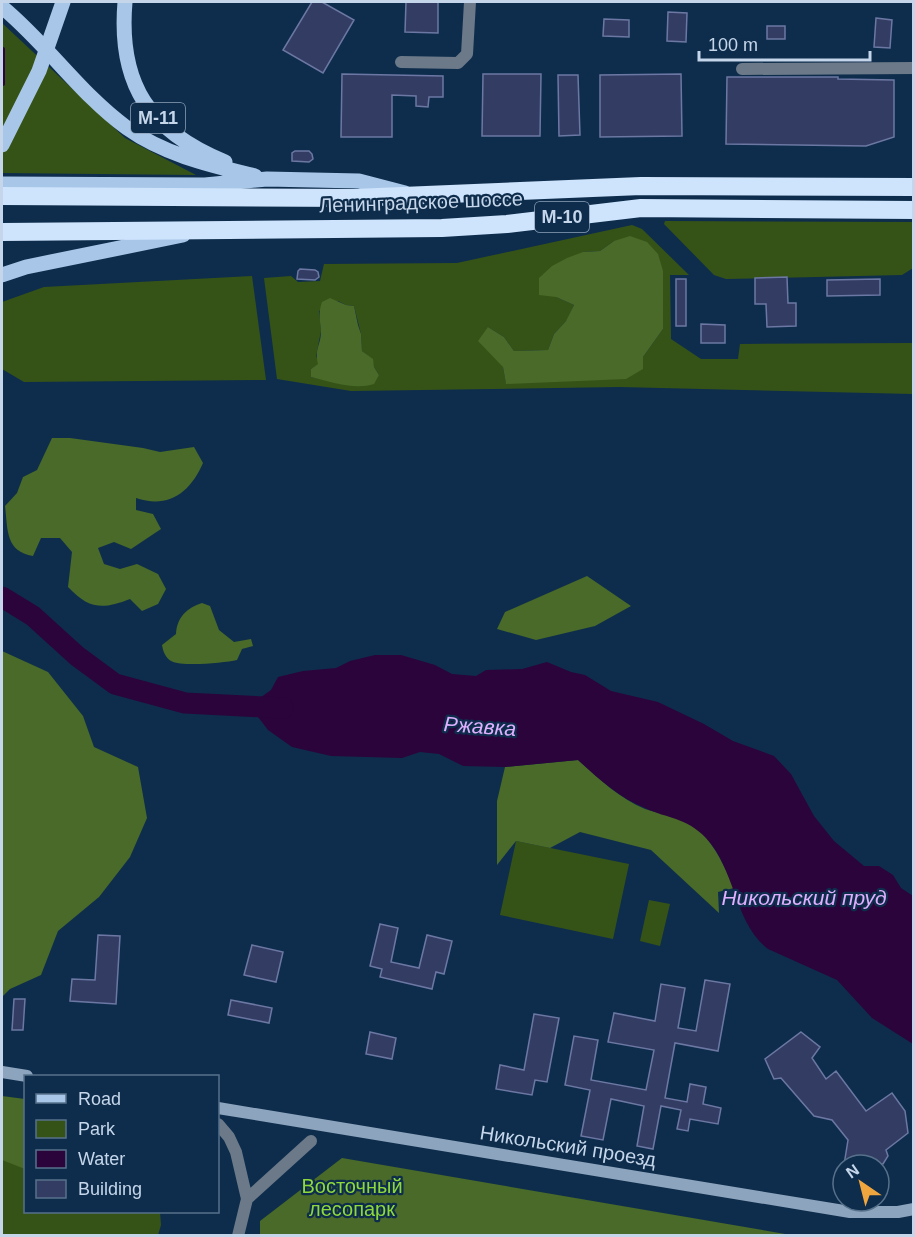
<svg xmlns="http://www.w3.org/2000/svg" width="915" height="1237" viewBox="0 0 915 1237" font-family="Helvetica,sans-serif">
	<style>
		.green { fill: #365317; fill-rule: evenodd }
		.forest { fill: #496a28 }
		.water { fill: #2b043c }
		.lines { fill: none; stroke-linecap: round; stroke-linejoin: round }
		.stream { stroke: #2b043c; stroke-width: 4 }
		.river { stroke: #2b043c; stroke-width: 21 }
		.building { fill: #333d64; stroke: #6c78a3; stroke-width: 1.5 }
		.street { stroke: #6b7989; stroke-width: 12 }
		.secondary { stroke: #8da4be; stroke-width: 12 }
		.primary { stroke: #a8c6e8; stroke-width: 15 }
		.highway { stroke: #cee3fc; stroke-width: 18 }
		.primary-bridge { stroke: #a8c6e8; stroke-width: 15 }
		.labels { text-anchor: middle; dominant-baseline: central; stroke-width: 4.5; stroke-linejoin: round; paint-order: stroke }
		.shield { fill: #0e2d4c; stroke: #8ea3bb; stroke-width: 1.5 }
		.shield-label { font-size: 18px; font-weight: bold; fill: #c5d6ea }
		.street-label { font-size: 20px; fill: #c5d6ea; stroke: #0e2d4c }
		.park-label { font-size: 20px; fill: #8ed93a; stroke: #0e2d4c }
		.water-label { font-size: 21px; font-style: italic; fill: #e0affe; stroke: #0e2d4c }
	</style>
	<rect width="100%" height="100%" fill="#0e2d4c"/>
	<!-- green -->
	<path class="green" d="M 2,23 L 125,138 L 196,175 L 2,173 Z
		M 665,221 L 913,222 L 913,268 L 902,275 L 726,279 L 714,275 L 664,224 Z
		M 632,225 L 642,229 L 689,275 L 670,275 L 671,339 L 701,359 L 738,359 L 740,344 L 913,343 L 913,394 L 620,387 L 351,391 L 277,379 L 264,278 L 291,276 L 298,282 L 320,281 L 324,264 L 457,263 ZM 614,241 L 663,329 L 643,357 L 506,383 L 503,367 L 488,327 L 504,337 L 514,351 L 548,350 L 554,334 L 567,320 L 574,305 L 556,297 L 583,252 L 600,251 ZM 338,301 L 346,305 L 354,306 L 361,334 L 362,351 L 372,359 L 374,367 L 379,375 L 356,386 L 311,377 L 311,369 L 319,364 L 316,356 L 321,331 L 319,311 Z
		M 252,276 L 266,380 L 24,382 L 2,369 L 2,302 L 44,287 Z
		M 516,841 L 629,864 L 613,939 L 500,915 Z
		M 649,900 L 670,904 L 660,946 L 640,941 Z
		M 2,1152 L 25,1157 L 26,1212 L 160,1212 L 161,1225 L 158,1235 L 2,1235 Z"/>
	<!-- forest -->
	<path class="forest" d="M 630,236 L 647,242 L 658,254 L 663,271 L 663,329 L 643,357 L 643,369 L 626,379 L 506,384 L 503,367 L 478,341 L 488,327 L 504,337 L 514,351 L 548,350 L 554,334 L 566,321 L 574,305 L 556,297 L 539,295 L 539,278 L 552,266 L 567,258 L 583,252 L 600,251 L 614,241 Z
		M 330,298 L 346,305 L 354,306 L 358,325 L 361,334 L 362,351 L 373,359 L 374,367 L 379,375 L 374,384 C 354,390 331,382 311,377 L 311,369 L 318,364 C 314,349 321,345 321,331 C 320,320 318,313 322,302 Z
		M 52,438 L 70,438 L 143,448 L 160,452 L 194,447 L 203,463 C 190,493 168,509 136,498 L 136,510 L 153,514 L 161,529 L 131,549 L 114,542 L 98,548 L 104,564 L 120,569 L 137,564 L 158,574 L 166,589 L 158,604 L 142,611 L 130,599 C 102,610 89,609 68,587 L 72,552 L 60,538 L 41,538 L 33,556 C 5,551 8,530 5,506 L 17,493 L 23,477 L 37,470 Z
		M 587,576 L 631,606 L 595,626 L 536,640 L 497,629 L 505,612 Z
		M 202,603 L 210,606 L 219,630 L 234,642 L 251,639 L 253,646 L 242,649 L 237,660 C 224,663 182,667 171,661 C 165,657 163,651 162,645 L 176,634 C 177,617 187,608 202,603 Z
		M 2,651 L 48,672 L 83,716 L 94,747 L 138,767 L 147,818 L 130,857 L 99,897 L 58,931 L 41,975 L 10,989 L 2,997 Z
		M 578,760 C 599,779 619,798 645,809 C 657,813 669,815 681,819 C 709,830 723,863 734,888 L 718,892 L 719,913 L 651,850 L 580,832 L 550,848 L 516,841 L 497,865 L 497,801 L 505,767 Z
		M 2,1096 L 25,1099 L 25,1169 L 2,1160 Z
		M 342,1158 L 791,1235 L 260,1235 L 260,1221 Z"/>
	<!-- water -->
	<path class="water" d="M 375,655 L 401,655 L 435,665 L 452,674 L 476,676 L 486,670 L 522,669 L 547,662 L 571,672 L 585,675 L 611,691 L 658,702 L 704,724 L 733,741 L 774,756 L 791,774 L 814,816 L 834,841 L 864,866 L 879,866 L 893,875 L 901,888 L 913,896 L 913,1044 L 872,1018 L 837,980 L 768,949 C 734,923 736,870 706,838 C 686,817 668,819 645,808 C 618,797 599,779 578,760 L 505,767 L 463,766 L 439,754 L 420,752 L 402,758 L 331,756 L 292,747 L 268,730 L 255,713 L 257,700 L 271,690 L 278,677 L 303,671 L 336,668 L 350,661 Z"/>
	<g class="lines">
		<!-- stream -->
		<path class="stream" d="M 3,49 L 3,84"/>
		<!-- river -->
		<path class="river" d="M 2,597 L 33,616 L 77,656 L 115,684 L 185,703 L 283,708"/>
	</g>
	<!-- building -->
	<path class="building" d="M 312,2 L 322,2 L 354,20 L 323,73 L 283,50 Z
		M 406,2 L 438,2 L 438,33 L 405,32 Z
		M 668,12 L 687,13 L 686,42 L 667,41 Z
		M 876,18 L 892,20 L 890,48 L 874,47 Z
		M 604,19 L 629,20 L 629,37 L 603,36 Z
		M 767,26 L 785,26 L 785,39 L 767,39 Z
		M 342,74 L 443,76 L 443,97 L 429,97 L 428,107 L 416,106 L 416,96 L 392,95 L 392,137 L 341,137 Z
		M 483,74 L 541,74 L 540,136 L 482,136 Z
		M 681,74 L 682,136 L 600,137 L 600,75 Z
		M 558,75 L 578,75 L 580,135 L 559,136 Z
		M 727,77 L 838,77 L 838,79 L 894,80 L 894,137 L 866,146 L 726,144 Z
		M 295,151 L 309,151 L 312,154 L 313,159 L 309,162 L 292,161 L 292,153 Z
		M 300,269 L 315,270 L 318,272 L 319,277 L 315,280 L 297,279 L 298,271 Z
		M 787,277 L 788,303 L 796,303 L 796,326 L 767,327 L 766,304 L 755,304 L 755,278 Z
		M 676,279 L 686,279 L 686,326 L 676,326 Z
		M 880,279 L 880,295 L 827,296 L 827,280 Z
		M 701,324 L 725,325 L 725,343 L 701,343 Z
		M 380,924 L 398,928 L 391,962 L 419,968 L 427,935 L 452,941 L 444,974 L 436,972 L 432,989 L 380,977 L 382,969 L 370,966 Z
		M 98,935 L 120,936 L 116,1004 L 70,1001 L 72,979 L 95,980 Z
		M 252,945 L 283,952 L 276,982 L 244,975 Z
		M 705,980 L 730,984 L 718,1051 L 675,1043 L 665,1098 L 687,1102 L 690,1084 L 706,1087 L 703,1104 L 721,1108 L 718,1124 L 690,1119 L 688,1131 L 677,1129 L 681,1110 L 661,1106 L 653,1149 L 637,1146 L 644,1106 L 611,1099 L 603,1140 L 581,1136 L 590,1090 L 565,1085 L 574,1036 L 598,1040 L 591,1080 L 646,1090 L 654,1050 L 608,1042 L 614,1013 L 655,1021 L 661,984 L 685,988 L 678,1028 L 696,1031 Z
		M 14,999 L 25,999 L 23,1030 L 12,1030 Z
		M 231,1000 L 272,1008 L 269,1023 L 228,1015 Z
		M 534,1014 L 559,1018 L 547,1082 L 535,1080 L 532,1095 L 496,1089 L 500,1065 L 524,1070 Z
		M 370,1032 L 396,1038 L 392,1059 L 366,1054 Z
		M 801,1032 L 820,1047 L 812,1058 L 826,1079 L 836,1071 L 866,1111 L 892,1093 L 905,1111 L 908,1133 L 886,1150 L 888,1156 L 883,1164 L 877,1164 L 871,1160 L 864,1165 L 844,1165 L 848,1140 L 832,1120 L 814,1116 L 781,1078 L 774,1079 L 765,1059 Z"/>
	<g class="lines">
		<!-- street -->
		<path class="street" d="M 401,62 L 458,63 L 467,54 L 470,2
			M 742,69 L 914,68
			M 218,1124 L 229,1137 L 236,1152 L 247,1199 L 238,1236
			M 247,1199 L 311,1141"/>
		<!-- secondary -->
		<path class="secondary" d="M 2,1072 L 27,1076
			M 218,1108 L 850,1212 L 898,1212 L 914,1209"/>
		<!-- primary -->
		<path class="primary" d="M 125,2 C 118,84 149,131 225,162
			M 2,7 C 47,44 80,94 127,128 C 165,155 210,165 255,176
			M 2,184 L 205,185 L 267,179 L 359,181 L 405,193
			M 2,275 L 26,267 L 183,235"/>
		<!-- highway -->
		<path class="highway" d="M 2,196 L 354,198 L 641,186 L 914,187
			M 2,232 L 442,228 L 507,224 L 641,208 L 914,210"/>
		<!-- primary-bridge -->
		<path class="primary-bridge" d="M 2,145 L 39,71 L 63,2"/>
	</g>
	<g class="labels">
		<!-- shield labels -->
		<g class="shield">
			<rect x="131" y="103" width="54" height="30" rx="4.5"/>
			<rect x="535" y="202" width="54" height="30" rx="4.5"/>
		</g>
		<g class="shield-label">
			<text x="158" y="118">М-11</text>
			<text x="562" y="217">М-10</text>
		</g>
		<!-- street labels -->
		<g class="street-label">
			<text transform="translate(421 202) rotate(-2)">Ленинградское шоссе</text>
			<text transform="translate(568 1146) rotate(9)">Никольский проезд</text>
		</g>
		<!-- park labels -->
		<g class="park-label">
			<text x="352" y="1186">Восточный<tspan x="352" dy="23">лесопарк</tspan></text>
		</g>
		<!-- water labels -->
		<g class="water-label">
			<text transform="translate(480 726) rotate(4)">Ржавка</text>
			<text x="804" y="897">Никольский пруд</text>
		</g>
	</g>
	<!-- border -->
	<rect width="915" height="1237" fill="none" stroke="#c5d6ea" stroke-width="6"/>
	<!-- legend -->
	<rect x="24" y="1075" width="195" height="138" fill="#0e2d4c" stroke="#57718b" stroke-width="1.5"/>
	<rect x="36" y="1094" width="30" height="9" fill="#a8c6e8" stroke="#57718b" stroke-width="1.5"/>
	<text x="78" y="1105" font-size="18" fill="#c5d6ea">Road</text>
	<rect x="36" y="1120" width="30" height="18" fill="#365317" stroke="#57718b" stroke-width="1.5"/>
	<text x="78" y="1135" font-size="18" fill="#c5d6ea">Park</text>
	<rect x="36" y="1150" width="30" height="18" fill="#2b043c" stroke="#57718b" stroke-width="1.5"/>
	<text x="78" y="1165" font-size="18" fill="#c5d6ea">Water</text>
	<rect x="36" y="1180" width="30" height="18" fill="#333d64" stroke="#57718b" stroke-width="1.5"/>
	<text x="78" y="1195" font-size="18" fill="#c5d6ea">Building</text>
	<!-- north arrow -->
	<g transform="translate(861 1183) rotate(325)"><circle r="28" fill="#0e2d4c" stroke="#57718b" stroke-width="1.5"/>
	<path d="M0-4.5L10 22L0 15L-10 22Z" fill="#f0a63e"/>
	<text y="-9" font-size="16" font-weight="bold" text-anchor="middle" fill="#c5d6ea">N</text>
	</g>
	<!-- scale -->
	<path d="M699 51v9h171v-9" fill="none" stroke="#c5d6ea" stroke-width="3"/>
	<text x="708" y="51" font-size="18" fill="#c5d6ea" stroke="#0e2d4c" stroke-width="4.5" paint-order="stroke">100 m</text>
</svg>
